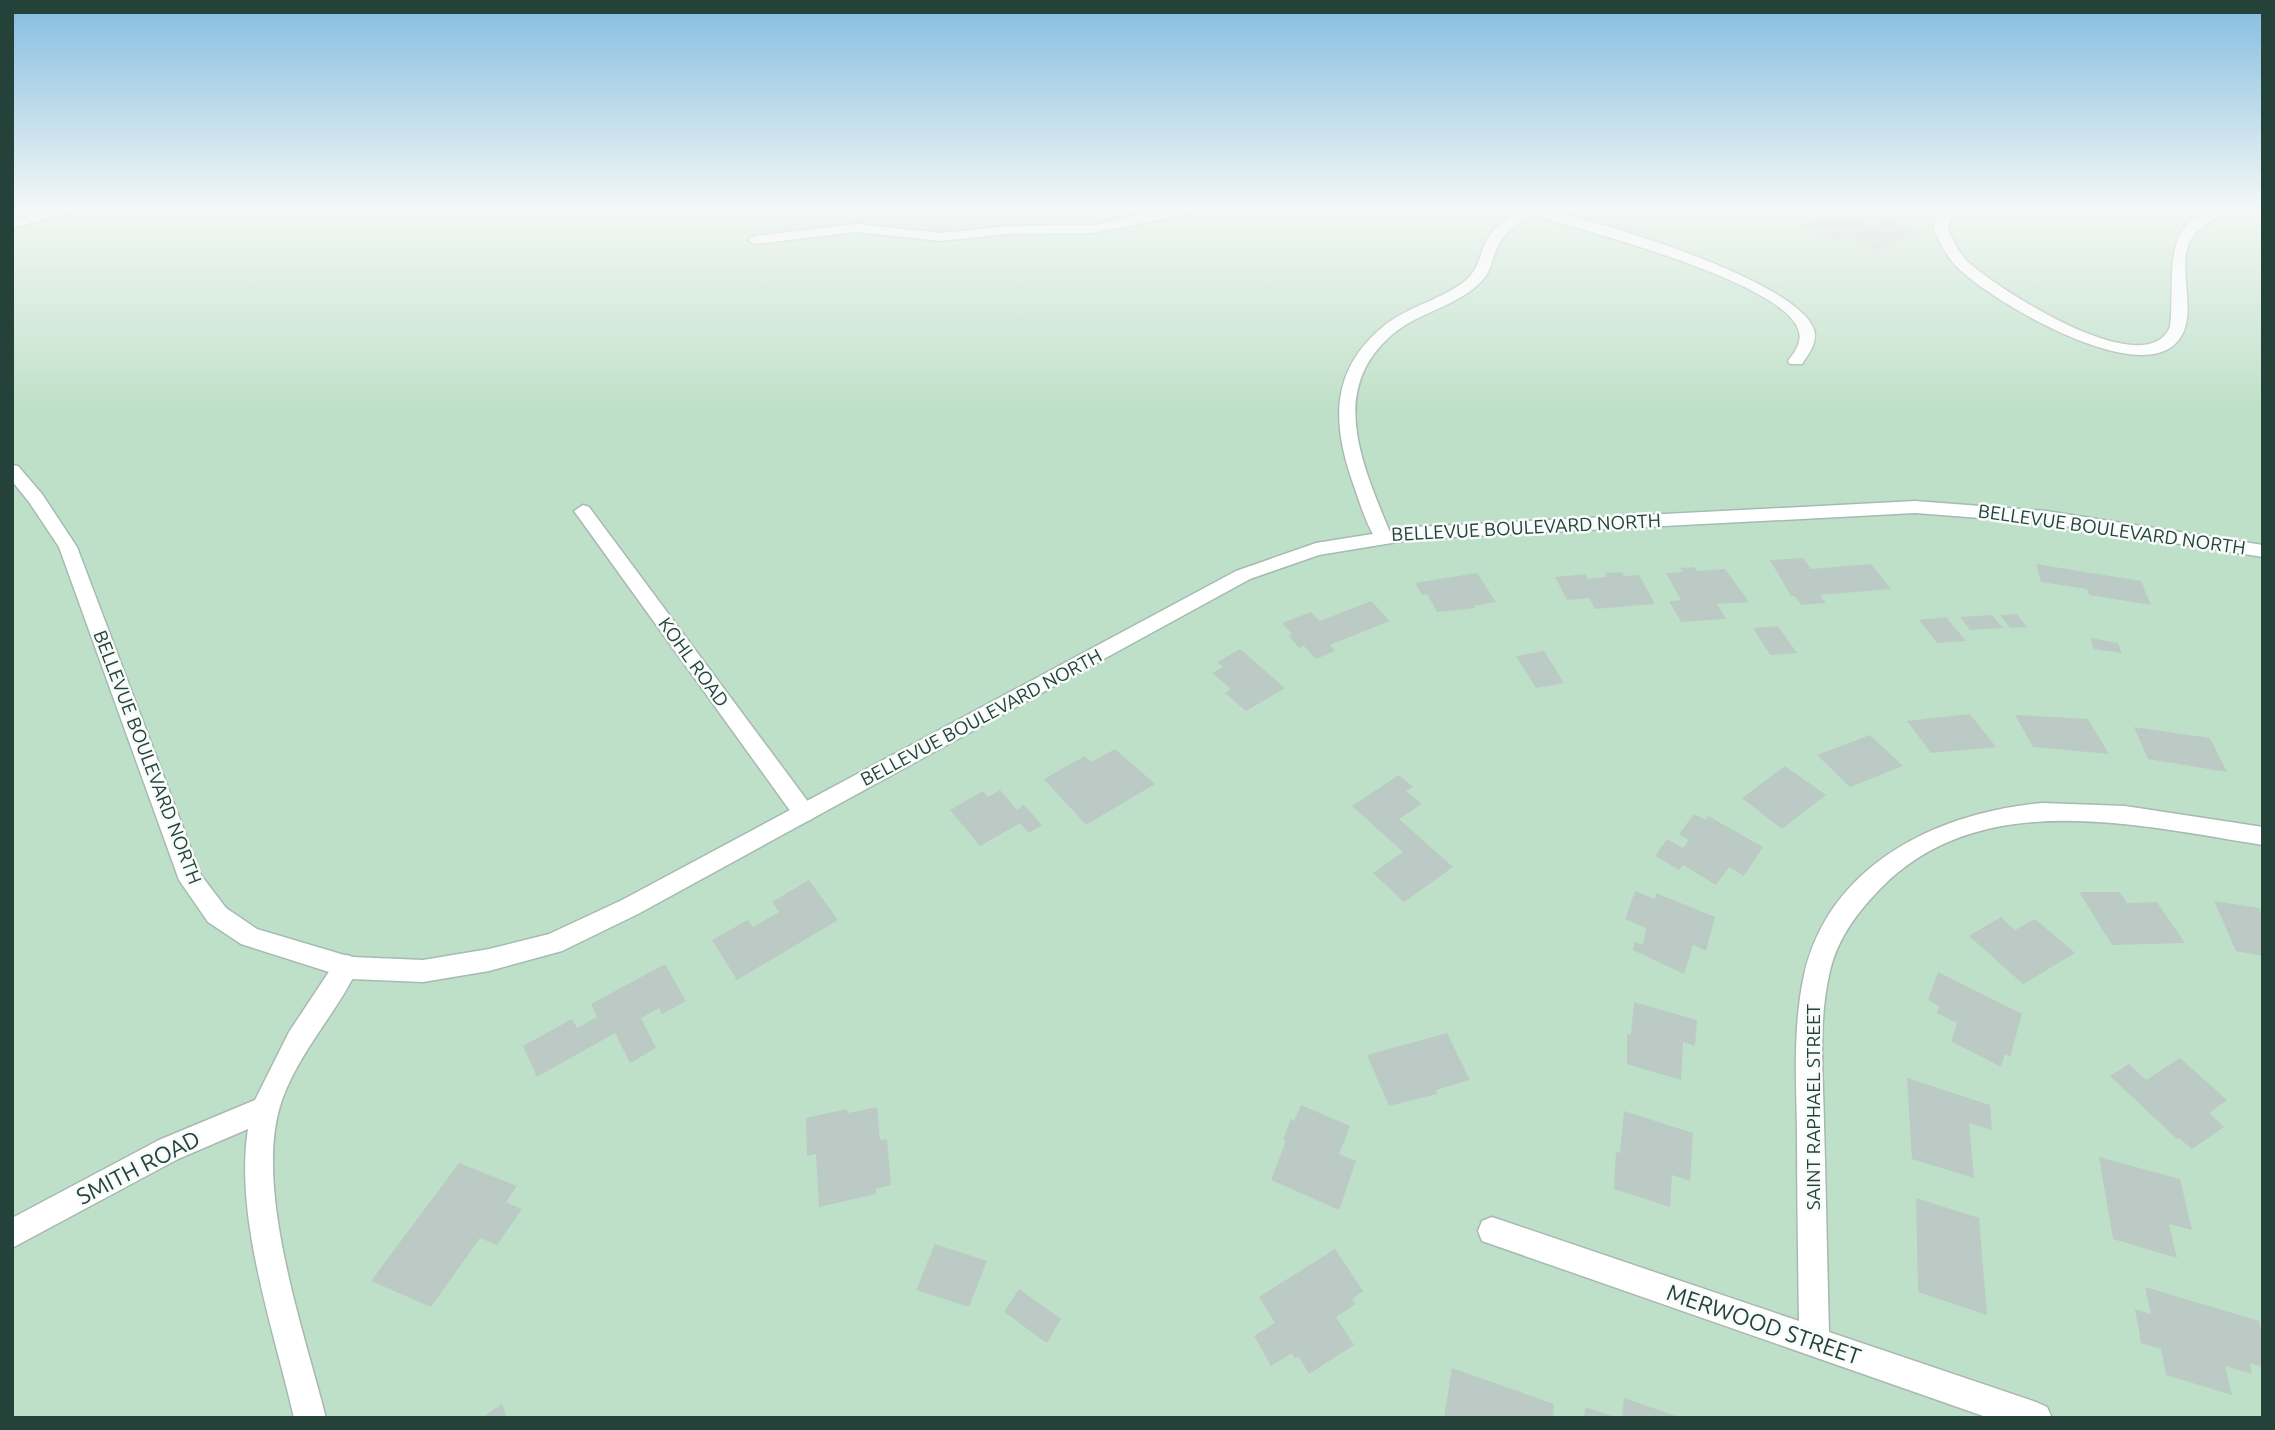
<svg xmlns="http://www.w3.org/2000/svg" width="2275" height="1430" viewBox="0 0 2275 1430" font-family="Ubuntu,sans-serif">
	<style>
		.green { fill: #bfe0c8 }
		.building { fill: #bbcac4 }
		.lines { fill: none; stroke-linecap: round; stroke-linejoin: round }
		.street-casing { stroke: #a8b8b2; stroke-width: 3 }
		.secondary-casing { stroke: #a4bbb3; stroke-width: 3 }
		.street { fill: #fff; fill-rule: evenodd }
		.secondary { fill: #fff; fill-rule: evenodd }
		.labels { text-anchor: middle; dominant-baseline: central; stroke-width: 5; stroke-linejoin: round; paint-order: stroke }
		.street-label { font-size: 19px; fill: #24423a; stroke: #f7fbf9 }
		.near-street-label { font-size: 23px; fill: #24423a; stroke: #f7fbf9 }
	</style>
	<rect width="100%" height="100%" fill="#e6efeb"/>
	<!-- green -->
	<path class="green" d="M 12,210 L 2263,210 L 2263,1418 L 12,1418 Z"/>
	<!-- building -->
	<path class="building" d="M 1845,212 L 1871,226 L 1890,219 L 1922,234 L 1876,251 L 1849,237 L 1834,242 L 1802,226 Z
		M 1803,558 L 1811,569 L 1871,564 L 1891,589 L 1820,595 L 1826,603 L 1801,605 L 1795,596 L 1791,596 L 1770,560 Z
		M 2036,564 L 2141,581 L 2151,605 L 2089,595 L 2087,589 L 2041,582 Z
		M 1694,567 L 1697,571 L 1725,569 L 1749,602 L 1717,604 L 1726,619 L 1681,622 L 1669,601 L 1681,600 L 1666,573 L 1682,572 L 1680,568 Z
		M 1622,572 L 1624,576 L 1639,575 L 1655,604 L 1595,609 L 1589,598 L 1567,600 L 1555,577 L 1586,574 L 1588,579 L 1607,577 L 1605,573 Z
		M 1477,573 L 1496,602 L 1474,606 L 1475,608 L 1437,612 L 1427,594 L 1422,595 L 1415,583 Z
		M 1371,601 L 1390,621 L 1330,645 L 1335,651 L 1316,659 L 1304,646 L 1299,648 L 1288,635 L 1292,634 L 1282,623 L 1311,612 L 1320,621 Z
		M 2017,614 L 2027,627 L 2010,628 L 2000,615 Z
		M 1992,615 L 2003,628 L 1970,630 L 1960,617 Z
		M 1946,617 L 1966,641 L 1937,643 L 1919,620 Z
		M 1778,626 L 1797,653 L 1770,655 L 1753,628 Z
		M 2090,638 L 2118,643 L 2122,653 L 2094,649 Z
		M 1240,649 L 1285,688 L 1246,711 L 1225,693 L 1231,689 L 1212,673 L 1223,667 L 1217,662 Z
		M 1544,651 L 1564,683 L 1536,688 L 1516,656 Z
		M 1970,714 L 1996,747 L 1931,753 L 1907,721 Z
		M 2015,715 L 2088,719 L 2109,754 L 2033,747 Z
		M 2134,727 L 2210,738 L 2227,772 L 2148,759 Z
		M 1870,735 L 1903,766 L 1850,787 L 1817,755 Z
		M 1115,749 L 1155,784 L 1086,825 L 1044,779 L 1085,756 L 1091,762 Z
		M 1785,766 L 1826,795 L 1782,829 L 1742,798 Z
		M 1399,775 L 1413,787 L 1406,791 L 1422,804 L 1399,819 L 1453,867 L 1404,902 L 1373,873 L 1403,852 L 1352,806 Z
		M 1000,790 L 1017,810 L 1024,805 L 1042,825 L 1029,833 L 1020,823 L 980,846 L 950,810 L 983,791 L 988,797 Z
		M 1694,814 L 1706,820 L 1708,816 L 1763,847 L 1744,876 L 1729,867 L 1716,885 L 1683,865 L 1679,870 L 1655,856 L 1667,839 L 1683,848 L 1689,840 L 1679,834 Z
		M 809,880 L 838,920 L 737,980 L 712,940 L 748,920 L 753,927 L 779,912 L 772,902 Z
		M 1635,891 L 1655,899 L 1656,893 L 1715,917 L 1706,951 L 1693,945 L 1684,974 L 1633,950 L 1635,942 L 1643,945 L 1646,928 L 1625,919 Z
		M 2079,892 L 2120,892 L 2127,903 L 2157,902 L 2185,943 L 2112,945 Z
		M 2214,901 L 2259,908 L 2263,917 L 2263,956 L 2236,951 Z
		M 2001,917 L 2015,930 L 2035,919 L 2075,953 L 2023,984 L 1969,936 Z
		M 665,964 L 686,1001 L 662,1014 L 659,1008 L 641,1018 L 656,1048 L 630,1063 L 615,1033 L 537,1077 L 523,1046 L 572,1019 L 577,1028 L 597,1017 L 591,1004 Z
		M 1938,972 L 2022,1014 L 2010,1057 L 2005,1054 L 2001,1067 L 1951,1041 L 1957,1023 L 1937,1013 L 1939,1006 L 1928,1000 Z
		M 1634,1002 L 1697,1020 L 1695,1046 L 1683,1042 L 1681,1080 L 1627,1064 L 1627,1034 L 1631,1035 Z
		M 1447,1033 L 1470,1080 L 1436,1090 L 1437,1094 L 1389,1106 L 1367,1055 Z
		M 2180,1058 L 2227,1100 L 2209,1113 L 2224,1127 L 2192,1149 L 2179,1138 L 2177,1139 L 2110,1076 L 2129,1064 L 2146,1080 Z
		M 1907,1078 L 1990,1105 L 1992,1130 L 1969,1123 L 1974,1178 L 1912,1159 Z
		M 1301,1105 L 1350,1126 L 1339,1154 L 1356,1161 L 1339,1210 L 1271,1180 L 1286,1141 L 1283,1139 L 1291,1119 L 1294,1121 Z
		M 877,1107 L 880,1140 L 887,1139 L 891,1185 L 876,1189 L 876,1194 L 819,1207 L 816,1154 L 807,1156 L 806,1118 L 847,1109 L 848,1113 Z
		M 1624,1111 L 1693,1133 L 1690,1181 L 1672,1175 L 1670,1207 L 1614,1189 L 1616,1152 L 1620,1153 Z
		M 2099,1157 L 2180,1179 L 2192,1230 L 2169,1224 L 2177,1258 L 2113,1239 Z
		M 459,1163 L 517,1186 L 506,1202 L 522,1209 L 497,1245 L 480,1238 L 431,1307 L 371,1281 Z
		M 1916,1198 L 1979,1218 L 1987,1315 L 1918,1292 Z
		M 935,1244 L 987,1261 L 969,1307 L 916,1290 Z
		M 1335,1249 L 1363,1291 L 1352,1299 L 1356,1304 L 1336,1317 L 1354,1345 L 1309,1374 L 1299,1357 L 1294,1358 L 1292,1353 L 1271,1366 L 1254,1336 L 1275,1323 L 1259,1297 Z
		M 2145,1287 L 2259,1321 L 2263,1339 L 2263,1367 L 2250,1363 L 2252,1374 L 2225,1366 L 2232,1395 L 2166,1375 L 2161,1349 L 2141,1343 L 2135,1309 L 2151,1314 Z
		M 1019,1289 L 1061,1319 L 1047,1343 L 1004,1312 Z
		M 1452,1368 L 1554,1404 L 1553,1418 L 1444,1418 Z
		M 1624,1398 L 1679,1417 L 1679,1418 L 1622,1418 Z
		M 502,1404 L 507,1418 L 481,1418 Z
		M 1585,1407 L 1616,1417 L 1616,1418 L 1584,1418 Z"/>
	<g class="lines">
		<defs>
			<path id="street" d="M 53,210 L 77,210 L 12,228 L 12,220 Z
				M 1165,210 L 1192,210 L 1186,214 L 1093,233 L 1007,234 L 941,241 L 857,232 L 755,244 L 748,240 L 755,236 L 857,224 L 941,233 L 1007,226 L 1093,225 Z
				M 1519,210 C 1527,210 1537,209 1545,211 C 1596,219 1799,281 1814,330 C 1818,343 1808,355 1802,364 L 1790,364 L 1788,361 C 1794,353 1802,343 1799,332 C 1788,282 1578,229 1530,214 C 1519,223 1505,231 1499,244 C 1488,264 1495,271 1473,289 C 1450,307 1421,313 1398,330 C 1324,386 1363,466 1391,535 L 1382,541 L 1376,539 C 1366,524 1361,506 1355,489 C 1332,426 1328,371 1385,325 C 1409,306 1441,300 1465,281 C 1479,269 1478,259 1485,244 C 1491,229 1506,220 1519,210 Z
				M 1944,210 L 1958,210 L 1950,219 L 1948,229 C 1953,241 1958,252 1967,261 C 1996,288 2145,385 2170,327 C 2176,283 2157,210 2226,210 C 2215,221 2198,226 2190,241 C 2175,271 2202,318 2175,344 C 2133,385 1989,300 1956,266 C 1946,255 1939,242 1934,229 L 1937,218 Z
				M 583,505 L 589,507 L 812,807 L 815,813 L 812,819 L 804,822 L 796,819 L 577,515 L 574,511 Z
				M 2042,803 L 2125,806 L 2263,827 L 2263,845 C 2139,826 1983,786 1883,886 C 1859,910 1838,937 1830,971 C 1818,1021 1823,1073 1824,1124 C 1826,1193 1827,1262 1829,1332 L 2036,1402 L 2047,1407 L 2052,1418 L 1989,1418 L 1482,1241 L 1478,1231 L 1482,1221 L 1492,1217 L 1799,1321 C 1798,1257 1797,1193 1797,1129 C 1796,1078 1793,1026 1804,975 C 1830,863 1938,813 2042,803 Z
				M 347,955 L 356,958 L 359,966 C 337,1013 300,1050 282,1100 C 252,1185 304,1330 326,1418 L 294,1418 C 274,1330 234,1218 248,1129 L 178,1159 L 12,1248 L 12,1218 L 159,1140 L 255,1100 L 289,1032 L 338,958 Z"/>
			<path id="secondary" d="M 12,465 L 18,466 L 42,494 L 77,547 L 201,875 L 226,908 L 257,929 L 351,957 L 423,960 L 489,949 L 549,934 L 622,900 L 1236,571 L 1316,543 L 1416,527 L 1915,501 L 2046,511 L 2263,545 L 2263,557 L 2046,523 L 1915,513 L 1416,539 L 1319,555 L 1250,579 L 638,914 L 562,951 L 489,971 L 423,982 L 351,979 L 241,944 L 208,922 L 179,880 L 59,547 L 29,502 L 12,481 Z"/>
		</defs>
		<!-- street casing -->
		<use href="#street" class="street-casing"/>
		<!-- secondary casing -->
		<use href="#secondary" class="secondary-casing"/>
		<!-- street -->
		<use href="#street" class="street"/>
		<!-- secondary -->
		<use href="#secondary" class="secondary"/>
	</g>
	<!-- sky -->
	<linearGradient id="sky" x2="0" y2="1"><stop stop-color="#84bce0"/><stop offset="0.51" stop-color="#f4f8f6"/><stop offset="1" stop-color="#f4f8f6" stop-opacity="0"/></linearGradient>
	<rect width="2275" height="410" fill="url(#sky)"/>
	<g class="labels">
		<!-- street labels -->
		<g class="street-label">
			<text transform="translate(1526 527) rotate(-3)">BELLEVUE BOULEVARD NORTH</text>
			<text transform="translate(2112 529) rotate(8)">BELLEVUE BOULEVARD NORTH</text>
			<text transform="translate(694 662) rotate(54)">KOHL ROAD</text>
			<text transform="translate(981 717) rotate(-28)">BELLEVUE BOULEVARD NORTH</text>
			<text transform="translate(148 757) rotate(69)">BELLEVUE BOULEVARD NORTH</text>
			<text transform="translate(1813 1107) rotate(-90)">SAINT RAPHAEL STREET</text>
		</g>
		<!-- near-street labels -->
		<g class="near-street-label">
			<text transform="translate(138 1167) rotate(-27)">SMITH ROAD</text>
			<text transform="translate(1764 1324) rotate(19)">MERWOOD STREET</text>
		</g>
	</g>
	<!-- border -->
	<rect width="2275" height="1430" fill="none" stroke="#24423a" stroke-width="28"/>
</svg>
